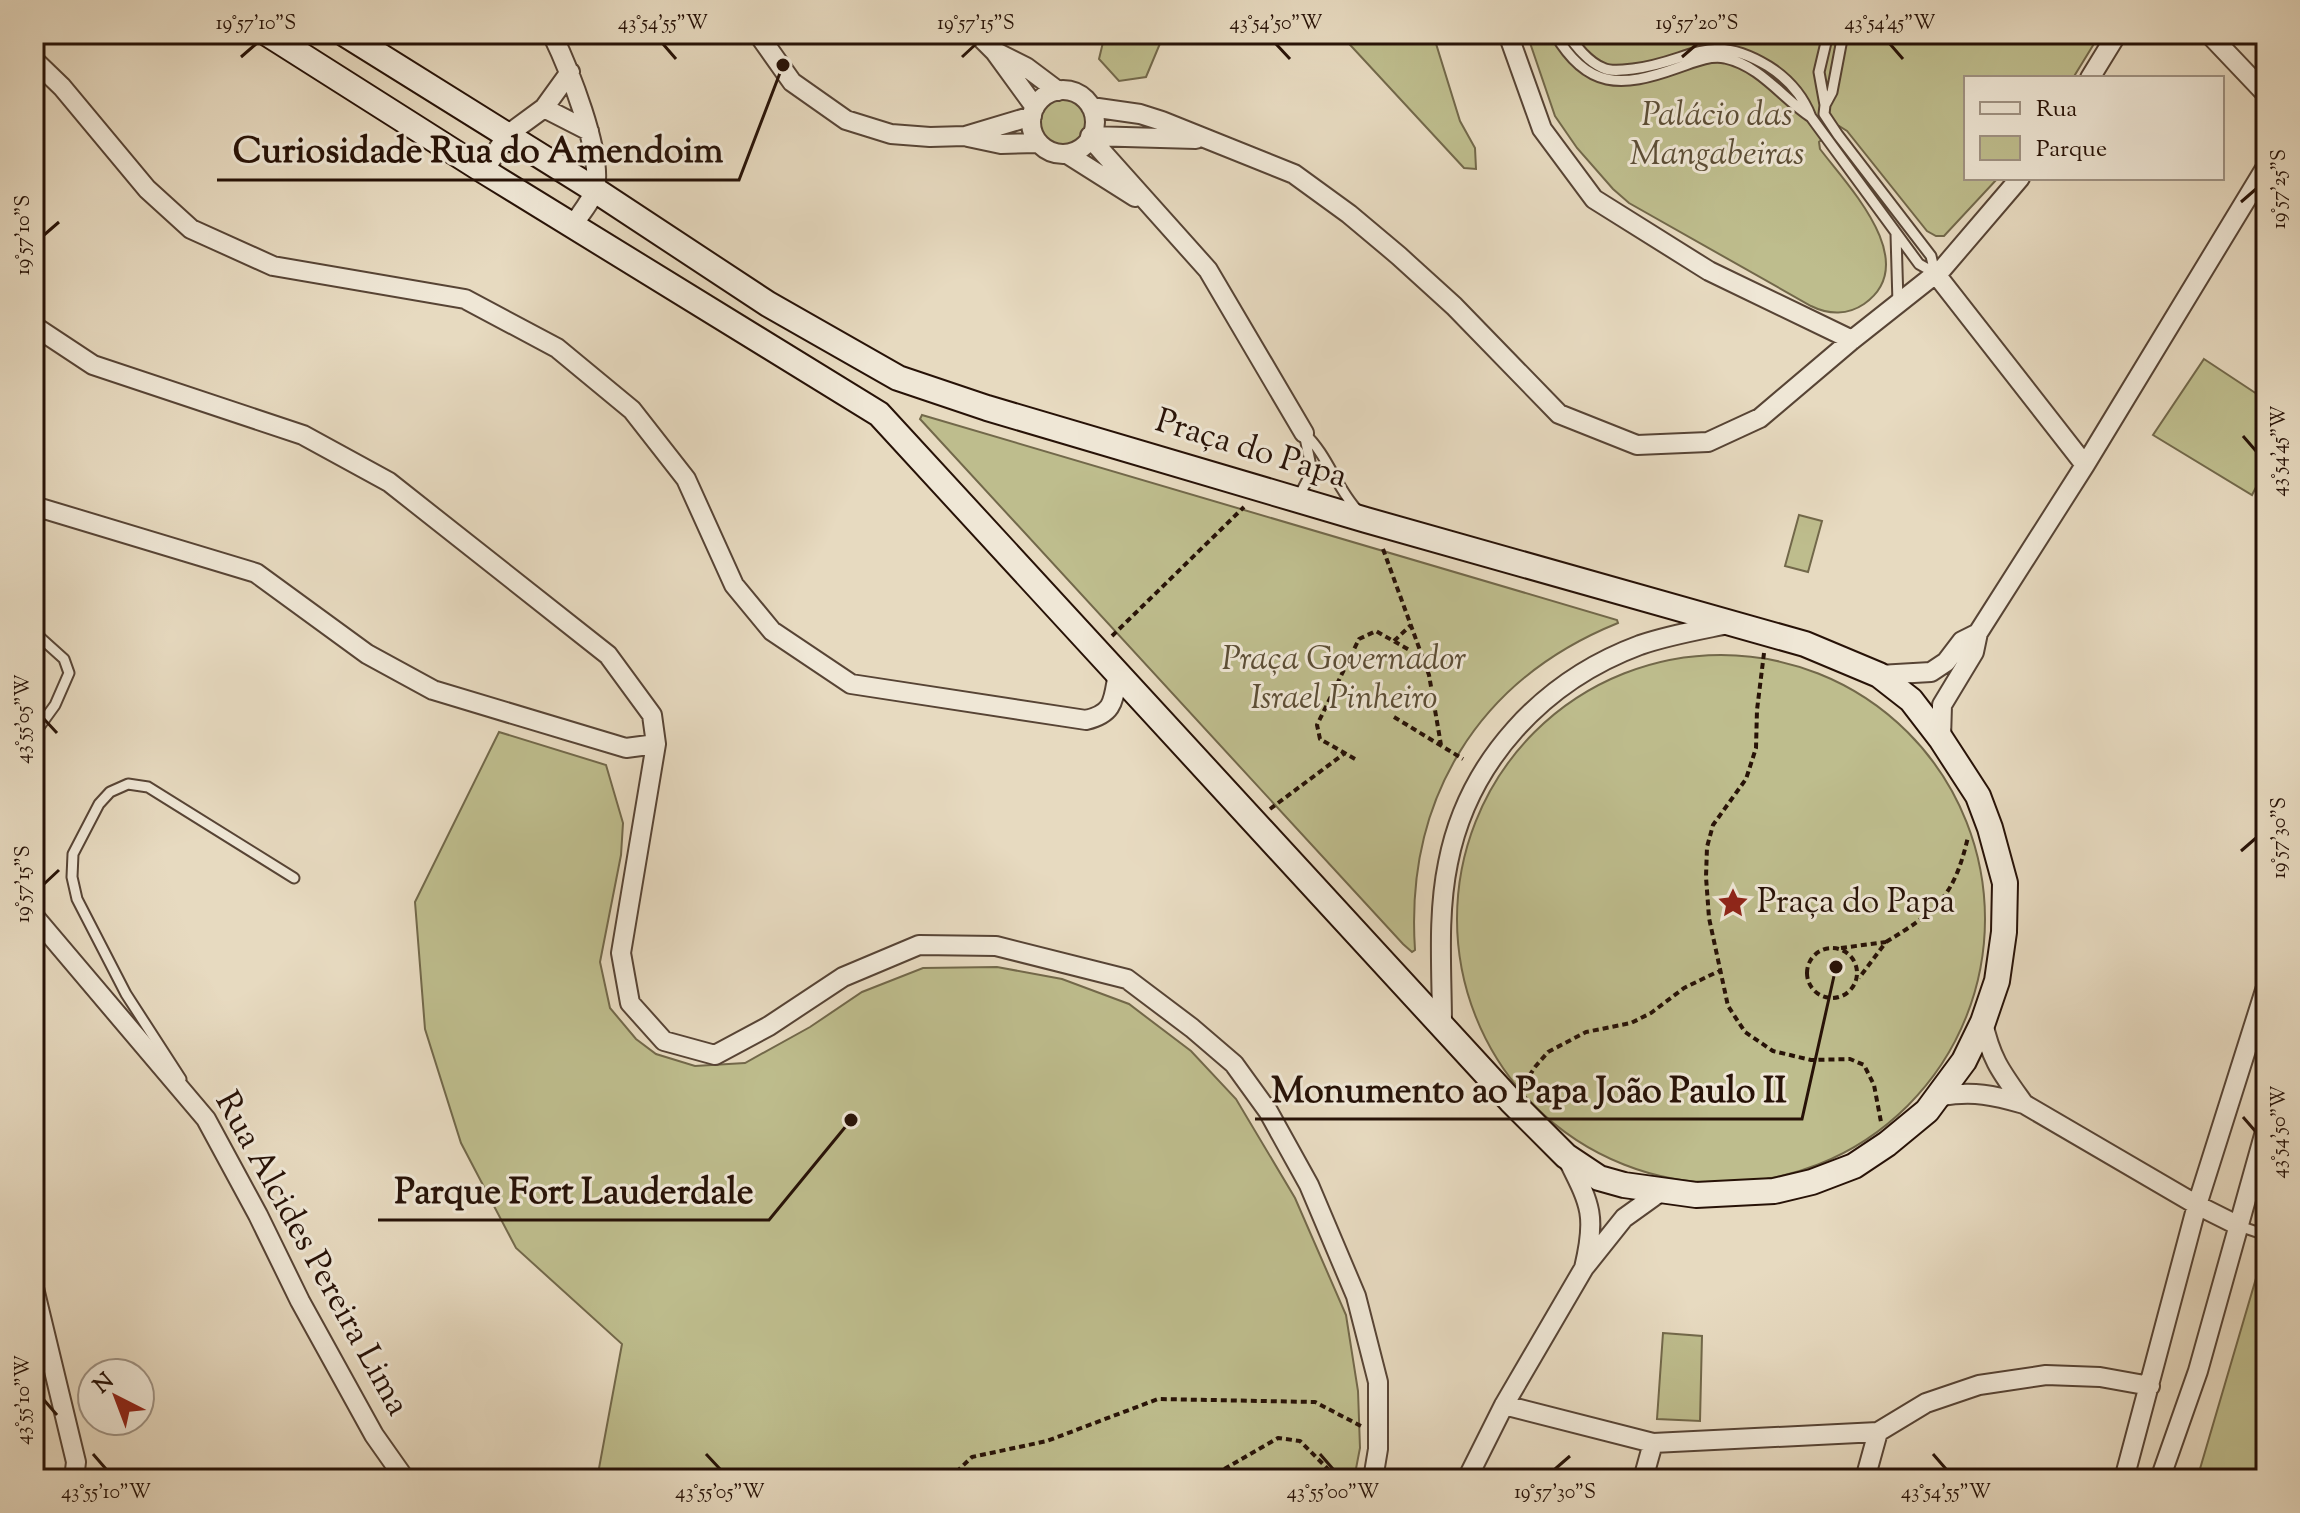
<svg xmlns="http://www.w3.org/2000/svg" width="2300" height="1513" viewBox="0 0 2300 1513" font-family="'Sorts Mill Goudy',serif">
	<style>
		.green { fill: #bebd8d; stroke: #72684a; stroke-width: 2 }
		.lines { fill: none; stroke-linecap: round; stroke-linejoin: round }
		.lane-casing { stroke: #574435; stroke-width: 13 }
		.street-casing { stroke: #574435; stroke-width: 22 }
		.secondary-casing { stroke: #271207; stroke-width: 28 }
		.path { stroke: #271207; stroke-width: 4; stroke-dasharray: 6 4; stroke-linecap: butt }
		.lane { stroke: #efe7d6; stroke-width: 9 }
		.street { stroke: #efe7d6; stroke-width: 18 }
		.secondary { stroke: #efe7d6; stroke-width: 24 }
		.ticks { fill: none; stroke: #271207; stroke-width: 3 }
		.labels { text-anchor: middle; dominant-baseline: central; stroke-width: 6; stroke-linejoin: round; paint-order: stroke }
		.park-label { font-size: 34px; font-style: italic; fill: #5c4e36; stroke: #efe7d6 }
		.street-label { font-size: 34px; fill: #271207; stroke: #efe7d6 }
		.poi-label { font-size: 34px; fill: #271207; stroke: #efe7d6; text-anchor: start }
		.leader { fill: none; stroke: #271207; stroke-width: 3 }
		.callout-dot { fill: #271207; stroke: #efe7d6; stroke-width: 3 }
		.callout-label { font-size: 36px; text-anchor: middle; font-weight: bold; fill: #271207; stroke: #efe7d6; stroke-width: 6; stroke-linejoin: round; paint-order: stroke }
		.neatline { fill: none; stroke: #271207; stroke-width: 3 }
		.ticks-label { font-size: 20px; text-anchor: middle; fill: #271207 }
	</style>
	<rect width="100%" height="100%" fill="#e7dac0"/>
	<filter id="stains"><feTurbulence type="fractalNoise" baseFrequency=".0025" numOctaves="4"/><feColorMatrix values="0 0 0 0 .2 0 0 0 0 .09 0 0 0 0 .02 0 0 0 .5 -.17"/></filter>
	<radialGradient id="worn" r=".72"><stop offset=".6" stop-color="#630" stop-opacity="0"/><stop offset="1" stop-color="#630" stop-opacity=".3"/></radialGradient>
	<!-- green -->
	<path class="green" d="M 1105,34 L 1164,34 L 1146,77 L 1119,81 L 1099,59 Z
		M 1340,34 L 1433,34 L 1460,121 L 1475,148 L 1476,169 L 1464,168 Z
		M 1527,34 L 2100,34 L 2073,78 L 1966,78 L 1966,178 L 1998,178 L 1944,236 L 1936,236 L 1927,231 L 1847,131 L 1839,126 L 1819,142 L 1820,149 C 1848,186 1923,263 1864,304 C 1848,315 1829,315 1811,306 L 1629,203 L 1613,189 L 1577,148 L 1555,116 Z
		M1038 122a24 24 0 1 1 48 0a24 24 0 1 1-48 0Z
		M 2204,359 L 2266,400 L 2266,468 L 2252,495 L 2153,435 Z
		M 922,415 L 1617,620 L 1618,623 C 1477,680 1405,800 1415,950 L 1412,952 L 1403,944 L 920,419 Z
		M 1799,515 L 1822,521 L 1808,572 L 1785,566 Z
		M1457 919a264 264 0 1 1 528 0a264 264 0 1 1-528 0Z
		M 499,732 L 606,765 L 623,823 L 621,855 L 600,962 L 610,1008 L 636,1039 L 656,1054 L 695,1066 L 745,1063 L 810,1027 L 862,992 L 923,968 L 997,967 L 1062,979 L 1129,1004 L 1191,1051 L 1236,1099 L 1295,1198 L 1346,1315 L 1358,1391 L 1360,1448 L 1354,1479 L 597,1479 L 622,1344 L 516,1248 L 461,1143 L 425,1029 L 415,902 Z
		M 2266,1270 L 2266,1479 L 2197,1479 L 2257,1275 Z
		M 1663,1333 L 1702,1336 L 1700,1421 L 1657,1419 Z"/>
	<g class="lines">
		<defs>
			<path id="lane" d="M 1555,34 C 1587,89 1621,88 1677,68 C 1692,63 1708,55 1725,58 C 1761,66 1782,98 1811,117
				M 1567,34 C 1576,46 1588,62 1603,68 C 1611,72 1624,70 1633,69 C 1692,62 1708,30 1768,66 C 1787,78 1803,96 1811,117 L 1919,264 L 1935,273
				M 1828,34 L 1819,72 L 1825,105 L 1832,92 L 1843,34
				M 1825,105 L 1824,114 L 1838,135 L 1931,256 L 1935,273
				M 1896,234 L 1898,303
				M 1298,498 L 1312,471 L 1304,433 C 1328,455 1336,488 1358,511
				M 34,632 L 64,659 L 69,673 L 55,705 L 34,734
				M 181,1079 L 126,994 L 77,899 L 72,877 L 73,854 L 99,804 L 110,792 L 128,784 L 148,787 L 294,878
				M 2239,1226 L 2266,1235"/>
			<path id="street" d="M 552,34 C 568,67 603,153 595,188 C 592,201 580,214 573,225
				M 758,34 L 792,82 L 846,120 L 891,134 L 930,137 L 965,136 L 1032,116
				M 977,34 L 995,52 L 1035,107
				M 1508,34 L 1542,129 L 1594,199 L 1709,271 L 1852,340
				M 2209,34 L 2266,94
				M 998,53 L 1026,67 L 1058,91
				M 34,60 L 62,87 L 147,189 L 191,229 L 273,266 L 465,299 L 557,348 L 632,410 L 686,479 L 734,585 L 772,631 L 851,684 L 1086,720 C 1115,713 1113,700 1118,673
				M 2090,78 L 2117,34
				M1031 122a32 32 0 1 1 64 0a32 32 0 1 1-64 0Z
				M 1091,107 L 1140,114 L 1162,121 L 1294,174 L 1349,214 L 1399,256 L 1454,306 L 1559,414 L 1637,445 L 1708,442 L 1760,418 L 1852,340 L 1943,268 L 2020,178
				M 544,108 L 589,131
				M 1090,136 L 1196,139
				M 968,137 L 1001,144 L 1038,143
				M 1090,138 L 1208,270 L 1304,433
				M 1067,154 L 1135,197
				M 484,171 L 507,135 L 544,108 L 570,72
				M 1935,273 L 2085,465
				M 34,326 L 93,365 L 303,435 L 389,482 L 608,655 L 652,715 L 656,744 L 621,953 L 630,1003 L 664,1041 L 715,1055 L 769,1026 L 843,977 L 919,945 L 996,946 L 1127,979 L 1192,1028 L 1234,1064 L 1268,1111 L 1309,1185 L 1356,1296 L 1378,1382 L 1378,1449 L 1373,1479
				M 34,506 L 256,573 L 367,654 L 433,690 L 626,748 L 656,744
				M 1978,633 L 2085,465 L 2266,167
				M 1879,675 L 1931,672 L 1946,662 L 1962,641 L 1978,633 L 1974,652 L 1942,705 L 1941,739
				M 34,916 L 206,1119 L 258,1215 L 300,1301 L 374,1435 L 405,1479
				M 1442,1026 C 1442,973 1437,916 1448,863 C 1468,761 1543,681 1640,645 C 1669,635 1699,630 1728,624
				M 1941,1096 C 1974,1091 1993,1095 2024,1104 C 2002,1073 1991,1060 1983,1022
				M 2024,1104 L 2197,1205 L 2239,1226
				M 1566,1156 C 1590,1204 1597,1214 1584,1268 L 1624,1218 L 1663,1190
				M 34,1288 L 76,1462 L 74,1479
				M 1504,1405 L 1653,1443 L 1878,1432 L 1926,1403 L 1979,1385 L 2046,1375 L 2100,1377 L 2150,1386
				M 1467,1479 L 1504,1405 L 1584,1268
				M 1643,1479 L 1653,1443
				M 1865,1479 L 1878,1432
				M 2124,1479 L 2197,1205 L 2266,987
				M 2160,1479 L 2198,1371 L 2266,1128"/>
			<path id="secondary" d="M 268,34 L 484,171 L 879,414 L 1511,1101 L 1566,1156 L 1599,1178 L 1624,1185 L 1696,1195 L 1774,1191 L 1812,1182 L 1854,1166 L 1887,1144 L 1927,1111 L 1964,1061 L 1983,1022 L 1997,981 L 2004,932 L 2005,883 L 1990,828 L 1978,796 L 1941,739 L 1911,700 L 1879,675 L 1805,644 L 1366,520 L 987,408 L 898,378 L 768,304 L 595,190 L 345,34"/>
		</defs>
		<!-- lane casing -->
		<use href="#lane" class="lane-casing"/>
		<!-- street casing -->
		<use href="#street" class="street-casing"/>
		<!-- secondary casing -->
		<use href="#secondary" class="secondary-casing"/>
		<!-- path -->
		<path class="path" d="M 1383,549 L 1429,675 L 1441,745
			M 1112,636 L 1244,507
			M 1394,641 L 1411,625
			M 1764,653 L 1757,710 L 1756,748 L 1746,779 L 1713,825 L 1707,847 L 1706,877 L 1709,918 L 1728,1006 L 1745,1032 L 1773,1051 L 1811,1060 L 1850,1059 L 1864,1065 L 1874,1085 L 1881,1122
			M 1394,717 L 1463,759
			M 1355,759 L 1320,739 L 1317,725 L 1359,639 L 1376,631 L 1411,651
			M 1270,809 L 1345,753
			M 1886,942 C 1937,911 1954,897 1968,837
			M1807 973a25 25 0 1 1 50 0a25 25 0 1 1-50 0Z
			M 1841,948 L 1886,942 L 1859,978
			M 1524,1084 L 1535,1067 L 1548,1052 L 1586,1032 L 1631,1023 L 1651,1013 L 1684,988 L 1721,970
			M 949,1479 L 972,1457 L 1047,1441 L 1158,1399 L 1315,1402 L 1361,1426
			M 1207,1479 L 1278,1438 L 1300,1441 L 1338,1479"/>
		<!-- lane -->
		<use href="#lane" class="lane"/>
		<!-- street -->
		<use href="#street" class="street"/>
		<!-- secondary -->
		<use href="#secondary" class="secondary"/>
	</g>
	<!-- ticks -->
	<path class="ticks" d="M 663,44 L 676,59M 1276,44 L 1290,59M 1890,44 L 1903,59M 241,57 L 256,44M 962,57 L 976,44M 1682,57 L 1697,44M 2241,202 L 2256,189M 44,235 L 59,222M 2243,436 L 2256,451M 44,719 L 57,733M 2241,851 L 2256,838M 44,884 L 59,870M 2243,1117 L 2256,1132M 44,1400 L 57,1415M 93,1454 L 106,1469M 706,1454 L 720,1469M 1320,1454 L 1333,1469M 1933,1454 L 1946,1469M 1555,1469 L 1570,1456"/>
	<!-- icons -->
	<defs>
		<symbol id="sight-bare" viewBox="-9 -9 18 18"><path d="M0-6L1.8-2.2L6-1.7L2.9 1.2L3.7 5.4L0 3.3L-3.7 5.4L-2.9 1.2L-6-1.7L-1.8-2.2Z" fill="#8f2418" stroke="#efe7d6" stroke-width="2.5" paint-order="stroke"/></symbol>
	</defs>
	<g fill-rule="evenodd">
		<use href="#sight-bare" x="1711" y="881" width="44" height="44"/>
	</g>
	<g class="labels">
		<!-- park labels -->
		<g class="park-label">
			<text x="1717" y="116">Palácio das<tspan x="1717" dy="39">Mangabeiras</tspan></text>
			<text x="1344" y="660">Praça Governador<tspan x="1344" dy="39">Israel Pinheiro</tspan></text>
		</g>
		<!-- street labels -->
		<g class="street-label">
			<text transform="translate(1251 450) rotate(17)">Praça do Papa</text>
			<text transform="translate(311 1254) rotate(61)">Rua Alcides Pereira Lima</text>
		</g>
		<!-- poi labels -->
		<g class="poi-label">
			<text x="1757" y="903">Praça do Papa</text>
		</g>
	</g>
	<!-- callouts -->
	<path class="leader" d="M783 65L739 180H217M1836 967L1802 1119H1255M851 1120L769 1220H378"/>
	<g class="callout-dot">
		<circle cx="783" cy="65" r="8"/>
		<circle cx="1836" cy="967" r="8"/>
		<circle cx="851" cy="1120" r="8"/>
	</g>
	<g class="callout-label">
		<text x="478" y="162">Curiosidade Rua do Amendoim</text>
		<text x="1529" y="1102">Monumento ao Papa João Paulo II</text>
		<text x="574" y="1203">Parque Fort Lauderdale</text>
	</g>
	<!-- margin -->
	<rect width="2300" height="1513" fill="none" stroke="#e7dac0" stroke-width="88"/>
	<!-- legend -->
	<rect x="1964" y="76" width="260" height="104" fill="#efe7d6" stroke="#9f9283" stroke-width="2"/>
	<rect x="1980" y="102" width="40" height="12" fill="#efe7d6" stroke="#9f9283" stroke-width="2"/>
	<text x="2036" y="116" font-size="24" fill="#271207">Rua</text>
	<rect x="1980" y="136" width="40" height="24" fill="#bebd8d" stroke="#9f9283" stroke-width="2"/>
	<text x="2036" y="156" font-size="24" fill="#271207">Parque</text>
	<!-- north arrow -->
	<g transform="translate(116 1397) rotate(318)"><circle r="38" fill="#efe7d6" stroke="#9f9283" stroke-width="2"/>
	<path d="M0-6L14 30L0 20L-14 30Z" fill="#8f2418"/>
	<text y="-12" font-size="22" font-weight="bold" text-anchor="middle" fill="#271207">N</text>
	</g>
	<rect x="44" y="44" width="2212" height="1425" class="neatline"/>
	<g class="ticks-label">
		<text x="256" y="29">19°57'10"S</text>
		<text x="663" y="29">43°54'55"W</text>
		<text x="976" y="29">19°57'15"S</text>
		<text x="1276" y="29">43°54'50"W</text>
		<text x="1697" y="29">19°57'20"S</text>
		<text x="1890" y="29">43°54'45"W</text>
		<text transform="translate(2278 189) rotate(-90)" y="7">19°57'25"S</text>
		<text transform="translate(22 235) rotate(-90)" y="7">19°57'10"S</text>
		<text transform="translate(2278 451) rotate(-90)" y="7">43°54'45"W</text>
		<text transform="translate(22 719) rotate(-90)" y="7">43°55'05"W</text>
		<text transform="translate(2278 838) rotate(-90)" y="7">19°57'30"S</text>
		<text transform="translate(22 884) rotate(-90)" y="7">19°57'15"S</text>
		<text transform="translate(2278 1132) rotate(-90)" y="7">43°54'50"W</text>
		<text transform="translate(22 1400) rotate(-90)" y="7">43°55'10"W</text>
		<text x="106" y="1498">43°55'10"W</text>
		<text x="720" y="1498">43°55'05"W</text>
		<text x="1333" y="1498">43°55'00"W</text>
		<text x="1555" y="1498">19°57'30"S</text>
		<text x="1946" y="1498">43°54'55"W</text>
	</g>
	<rect width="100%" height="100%" filter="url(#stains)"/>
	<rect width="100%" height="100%" fill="url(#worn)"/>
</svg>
